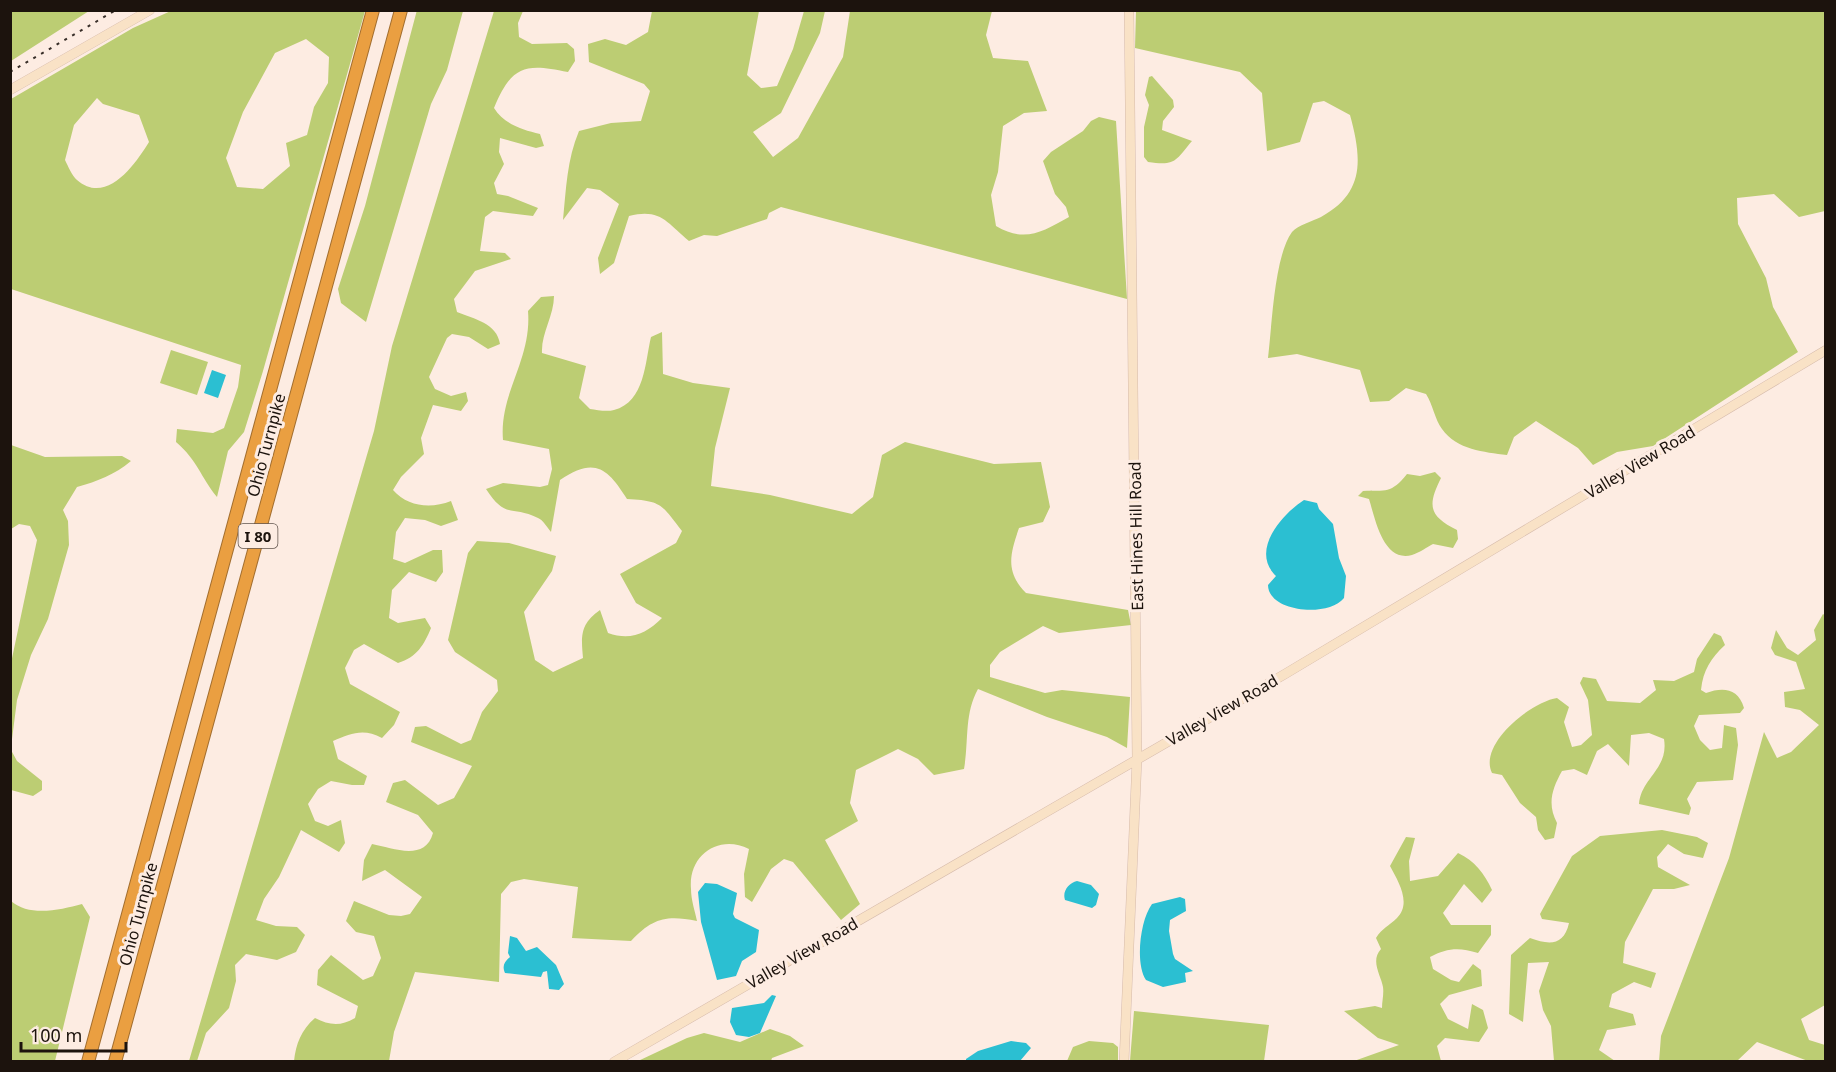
<svg xmlns="http://www.w3.org/2000/svg" width="1836" height="1072" viewBox="0 0 1836 1072" font-family="'Noto Sans',sans-serif">
	<style>
		.green { fill: #bccd73; fill-rule: evenodd }
		.water { fill: #2bbfd2 }
		.lines { fill: none; stroke-linecap: round; stroke-linejoin: round }
		.secondary-casing { stroke: #d6bbac; stroke-width: 10 }
		.highway-casing { stroke: #a26e2f; stroke-width: 14 }
		.secondary { stroke: #f9e2c6; stroke-width: 9 }
		.highway { stroke: #ea9f41; stroke-width: 12 }
		.rail { stroke: #382e28; stroke-width: 2; stroke-dasharray: 3 6; stroke-linecap: butt }
		.labels { text-anchor: middle; dominant-baseline: central; stroke-width: 6; stroke-linejoin: round; paint-order: stroke }
		.shield { fill: #fdece2; stroke: #60544d; stroke-width: 1.5 }
		.shield-label { font-size: 15px; font-weight: bold; fill: #1c130d }
		.street-label { font-size: 16px; fill: #1c130d; stroke: #fdece2 }
	</style>
	<rect width="100%" height="100%" fill="#fdece2"/>
	<!-- green -->
	<path class="green" d="M 11,10 L 89,10 L 89,11 L 11,61 Z
		M 173,10 L 365,11 L 263,371 L 244,432 L 228,451 L 217,497 C 200,476 198,461 176,442 L 177,429 L 213,433 L 224,428 L 238,387 L 241,365 L 11,289 L 11,99 L 133,28 ZM 306,39 L 329,57 L 328,83 L 314,107 L 307,135 L 286,143 L 290,166 L 263,189 L 237,187 L 226,158 L 243,112 L 275,53 ZM 97,98 L 103,104 L 139,115 L 149,142 C 136,163 107,206 77,180 C 72,176 68,166 65,160 L 74,125 Z
		M 417,10 L 463,11 L 447,70 L 431,104 L 366,322 L 341,303 L 338,289 L 365,206 Z
		M 494,11 L 523,11 L 518,23 L 519,37 L 532,44 L 567,43 L 574,49 L 575,61 L 568,72 C 525,63 512,65 494,108 C 504,124 522,130 540,134 L 544,146 L 536,148 L 500,138 L 499,152 L 504,164 L 494,183 L 497,194 L 508,196 L 538,208 L 533,216 L 493,211 L 485,217 L 480,251 L 505,253 L 511,259 L 475,271 L 454,299 L 457,312 C 474,319 497,323 500,344 L 488,349 L 469,337 L 452,334 L 447,338 L 429,377 L 435,389 L 451,396 L 466,392 L 468,401 L 461,411 L 433,405 L 421,438 L 424,454 L 401,477 L 393,490 C 408,507 431,509 451,501 L 458,520 L 441,526 L 425,520 L 405,518 L 396,532 L 393,559 L 405,563 L 433,550 L 442,550 L 443,572 L 436,582 L 409,572 L 392,590 L 389,618 L 398,623 L 425,618 L 431,628 C 424,645 417,657 398,663 L 364,644 L 354,650 L 345,668 L 350,684 L 400,712 L 394,725 L 382,738 C 364,728 351,733 333,741 L 338,759 L 367,776 L 364,785 L 352,785 L 331,781 L 318,789 L 308,804 L 315,821 L 328,826 L 341,820 L 345,843 L 339,852 L 301,830 L 279,877 L 264,899 L 256,920 L 276,926 L 297,927 L 305,935 L 296,952 L 277,960 L 246,954 L 235,965 L 236,981 L 229,1008 L 206,1033 L 197,1061 L 189,1061 L 374,431 L 392,346 Z
		M 652,11 L 759,11 L 747,75 L 761,88 L 777,86 L 793,49 L 804,11 L 825,11 L 820,33 L 781,113 L 753,132 L 773,157 L 798,138 L 843,57 L 850,11 L 992,11 L 986,35 L 993,58 L 1028,61 L 1047,111 L 1024,113 L 1003,126 L 998,172 L 991,195 L 996,226 C 1025,243 1042,232 1069,217 L 1066,207 L 1055,194 L 1043,161 L 1051,152 L 1083,131 L 1091,121 L 1099,117 L 1116,121 L 1127,299 L 781,207 L 769,213 L 767,219 L 717,236 L 704,235 L 689,241 C 667,223 661,208 629,216 L 614,263 L 600,274 L 598,258 L 619,204 L 600,190 L 587,188 L 563,220 C 566,190 567,159 579,131 L 611,123 L 641,121 L 650,91 L 644,84 L 589,62 L 588,44 L 605,39 L 626,45 L 648,32 Z
		M 1136,11 L 1825,11 L 1825,211 L 1799,217 L 1774,194 L 1737,198 L 1738,224 L 1766,278 L 1773,307 L 1798,352 L 1653,446 L 1617,452 L 1593,465 L 1578,448 L 1536,421 L 1514,437 L 1507,455 C 1484,452 1457,450 1442,429 C 1435,420 1433,405 1426,394 L 1406,388 L 1389,401 L 1370,402 L 1360,370 L 1297,354 L 1268,358 C 1272,326 1274,257 1292,232 C 1298,225 1313,221 1321,217 C 1365,193 1362,159 1350,115 L 1324,101 L 1313,103 L 1300,142 L 1267,151 L 1262,93 L 1240,72 L 1135,48 Z
		M 1152,76 L 1173,100 L 1174,107 L 1163,121 L 1162,130 L 1192,141 C 1175,161 1176,166 1148,162 L 1144,157 L 1144,127 L 1149,105 L 1145,95 L 1149,77 Z
		M 554,296 C 554,316 541,333 542,353 L 586,366 L 579,398 L 590,409 C 597,410 607,412 614,410 C 645,402 645,362 651,337 L 662,332 L 663,374 L 693,383 L 730,388 L 715,448 L 711,486 L 770,495 L 852,514 L 873,497 L 882,455 L 905,442 L 994,464 L 1041,462 L 1050,507 L 1043,522 L 1019,528 C 1010,554 1005,572 1026,593 L 1128,610 L 1131,625 L 1059,633 L 1043,626 L 1000,652 L 990,665 L 990,677 L 1045,693 L 1062,690 L 1130,697 L 1127,748 L 1107,737 L 1047,717 L 978,689 C 964,714 969,741 964,769 L 934,775 L 918,759 L 898,749 L 856,770 L 850,803 L 858,821 L 825,840 L 860,904 L 841,920 L 793,862 L 784,859 L 771,869 L 752,902 L 745,897 L 744,874 L 749,849 C 719,834 688,855 691,889 C 691,900 695,911 697,921 C 666,915 653,918 631,941 L 572,938 L 578,887 L 524,879 L 511,882 L 501,894 L 499,982 L 415,972 L 394,1032 L 389,1061 L 294,1061 C 296,1044 301,1030 315,1018 C 329,1025 340,1027 355,1018 L 358,1006 L 317,985 L 318,970 L 331,955 L 363,980 L 373,976 L 381,958 L 374,936 L 356,932 L 346,921 L 354,901 L 389,915 L 401,916 L 410,914 L 422,897 L 385,870 L 362,881 L 364,860 L 372,844 C 393,848 425,862 433,833 L 418,815 L 386,802 L 393,783 L 405,780 L 438,805 L 454,798 L 472,766 L 411,742 L 415,727 L 426,726 L 461,744 L 471,740 L 482,712 L 498,691 L 497,680 L 455,652 L 448,640 L 468,553 L 477,541 L 509,543 L 556,556 L 552,571 L 524,612 L 535,660 L 553,672 L 583,658 C 581,636 580,624 600,610 L 608,633 C 630,641 646,634 662,618 L 636,603 L 620,574 L 676,543 L 682,531 C 661,504 662,501 627,499 C 607,467 594,457 560,480 L 551,532 C 547,527 543,520 538,518 C 512,505 506,520 486,489 L 503,483 L 540,487 L 548,485 L 552,469 L 549,449 L 503,440 C 499,393 532,360 528,311 L 541,297 Z
		M 171,350 L 208,362 L 197,395 L 160,383 Z
		M 11,445 L 45,457 L 122,456 L 131,461 C 114,475 98,481 77,487 L 63,510 L 68,521 L 69,545 L 48,619 L 31,655 L 17,700 L 11,747 L 11,663 L 37,540 L 30,526 L 19,524 L 11,529 Z
		M 1435,472 L 1441,478 C 1427,506 1429,516 1457,530 L 1458,539 L 1453,548 L 1433,544 C 1427,547 1419,553 1412,555 C 1383,563 1375,518 1369,499 L 1358,496 L 1363,491 C 1386,490 1391,494 1407,474 L 1420,476 Z
		M 1823,614 L 1826,616 L 1825,1005 L 1801,1019 L 1809,1040 L 1825,1045 L 1825,1061 L 1808,1061 L 1757,1042 L 1737,1061 L 1659,1062 L 1661,1036 L 1729,858 L 1764,732 L 1777,758 L 1791,752 L 1819,725 L 1800,710 L 1785,707 L 1784,692 L 1805,689 L 1796,662 L 1775,655 L 1771,648 L 1776,630 L 1787,648 L 1798,655 L 1816,640 L 1814,630 Z
		M 1714,633 L 1721,636 L 1725,645 C 1711,658 1703,670 1701,690 L 1706,693 C 1723,687 1738,688 1744,708 L 1740,713 L 1699,715 L 1694,726 L 1700,740 L 1710,750 L 1722,748 L 1724,725 L 1736,728 L 1738,745 L 1733,780 L 1697,782 L 1687,799 L 1691,808 L 1689,815 L 1639,804 C 1641,778 1669,769 1664,739 L 1649,733 L 1631,735 L 1629,766 L 1608,744 L 1597,751 L 1587,775 L 1574,769 L 1562,771 C 1552,789 1547,804 1557,823 L 1554,838 L 1545,840 L 1538,830 L 1536,817 L 1520,803 L 1502,775 L 1492,773 C 1478,744 1531,702 1557,698 L 1569,707 L 1564,722 L 1572,747 L 1581,745 L 1592,735 L 1588,700 L 1580,683 L 1583,677 L 1596,679 L 1607,701 L 1640,703 L 1656,690 L 1653,680 L 1674,681 L 1694,672 L 1697,659 Z
		M 11,750 L 17,761 L 42,781 L 42,790 L 33,796 L 11,790 Z
		M 1662,830 L 1697,837 L 1708,843 L 1703,858 L 1684,854 L 1668,844 L 1657,857 L 1658,867 L 1690,885 L 1674,889 L 1653,889 L 1625,942 L 1623,963 L 1656,973 L 1651,988 L 1634,982 L 1612,994 L 1609,1007 L 1633,1014 L 1636,1025 L 1607,1030 L 1599,1050 L 1615,1061 L 1554,1061 L 1551,1026 L 1543,1010 L 1539,991 L 1549,962 L 1528,963 L 1523,1022 L 1509,1014 L 1511,955 L 1530,938 C 1549,945 1564,946 1569,923 L 1542,919 L 1540,914 L 1572,856 L 1600,836 Z
		M 1406,837 L 1415,838 L 1409,861 L 1410,881 L 1438,876 L 1458,853 C 1475,861 1484,873 1492,890 L 1482,903 L 1464,884 L 1443,913 L 1451,925 L 1491,925 L 1491,935 L 1478,953 C 1459,947 1447,948 1430,957 L 1433,969 L 1451,980 L 1459,982 L 1473,964 L 1481,970 L 1482,986 L 1449,995 L 1440,1004 L 1448,1019 L 1468,1029 L 1472,1004 L 1483,1010 L 1488,1028 L 1479,1042 L 1445,1038 L 1437,1046 L 1441,1061 L 1354,1061 L 1399,1045 L 1378,1038 L 1344,1011 L 1375,1006 L 1382,1008 C 1382,1001 1384,994 1383,987 C 1381,975 1370,961 1381,949 L 1376,938 C 1382,928 1389,926 1397,918 C 1412,903 1398,881 1390,866 Z
		M 11,901 C 29,917 60,910 82,904 L 90,917 L 55,1061 L 11,1061 Z
		M 1134,1011 L 1269,1025 L 1264,1061 L 1130,1061 Z
		M 770,1029 L 790,1036 L 804,1046 L 772,1058 L 771,1061 L 638,1061 L 687,1038 L 704,1033 L 740,1042 Z
		M 1089,1041 L 1113,1043 L 1118,1047 L 1118,1061 L 1067,1061 L 1073,1047 Z"/>
	<!-- water -->
	<path class="water" d="M 212,370 L 226,375 L 218,398 L 204,393 Z
		M 1304,500 L 1317,503 L 1319,509 L 1333,524 L 1339,558 L 1346,576 L 1344,598 C 1328,618 1268,612 1268,585 L 1276,576 C 1250,551 1281,515 1304,500 Z
		M 1077,881 L 1091,885 L 1099,894 L 1096,905 L 1092,908 L 1065,900 C 1062,891 1069,883 1077,881 Z
		M 705,883 L 717,884 L 737,893 L 733,914 L 735,918 L 759,930 L 756,952 L 742,961 L 736,976 L 717,980 L 701,922 L 698,892 Z
		M 1180,897 L 1185,899 L 1186,911 L 1170,920 L 1169,931 L 1173,954 L 1175,959 L 1193,971 L 1185,973 L 1186,982 L 1163,987 L 1146,980 C 1135,964 1140,920 1152,904 Z
		M 510,936 L 517,938 L 526,951 L 537,947 L 556,965 L 564,984 L 559,990 L 549,989 L 547,971 L 543,972 L 541,977 L 505,973 C 502,966 504,962 510,957 L 508,953 Z
		M 772,995 L 776,996 L 760,1033 L 749,1037 L 736,1035 L 730,1022 L 732,1008 L 764,1003 Z
		M 1011,1041 L 1026,1043 L 1031,1048 L 1020,1061 L 966,1061 L 966,1059 L 978,1051 Z"/>
	<g class="lines">
		<defs>
			<path id="secondary" d="M 10,90 L 150,10
				M 614,1062 L 1285,674 L 1826,350
				M 1124,1062 L 1137,759 L 1129,10"/>
			<path id="highway" d="M 88,1062 L 373,10
				M 115,1062 L 401,10"/>
		</defs>
		<!-- secondary casing -->
		<use href="#secondary" class="secondary-casing"/>
		<!-- highway casing -->
		<use href="#highway" class="highway-casing"/>
		<!-- secondary -->
		<use href="#secondary" class="secondary"/>
		<!-- highway -->
		<use href="#highway" class="highway"/>
		<!-- rail -->
		<path class="rail" d="M 10,72 L 116,10"/>
	</g>
	<g class="labels">
		<!-- shield labels -->
		<rect class="shield" x="238.5" y="524" width="39" height="24" rx="4.5"/>
		<g class="shield-label">
			<text x="258" y="536">I 80</text>
		</g>
		<!-- street labels -->
		<g class="street-label">
			<text transform="translate(266 445) rotate(-75)">Ohio Turnpike</text>
			<text transform="translate(1640 462) rotate(-31)">Valley View Road</text>
			<text transform="translate(1136 536) rotate(-91)">East Hines Hill Road</text>
			<text transform="translate(1222 710) rotate(-30)">Valley View Road</text>
			<text transform="translate(138 914) rotate(-75)">Ohio Turnpike</text>
			<text transform="translate(802 953) rotate(-30)">Valley View Road</text>
		</g>
	</g>
	<!-- border -->
	<rect width="1836" height="1072" fill="none" stroke="#1c130d" stroke-width="24"/>
	<!-- scale -->
	<path d="M21 1042v9h105v-9" fill="none" stroke="#1c130d" stroke-width="3"/>
	<text x="30" y="1042" font-size="18" fill="#1c130d" stroke="#fdece2" stroke-width="4.5" paint-order="stroke">100 m</text>
</svg>
